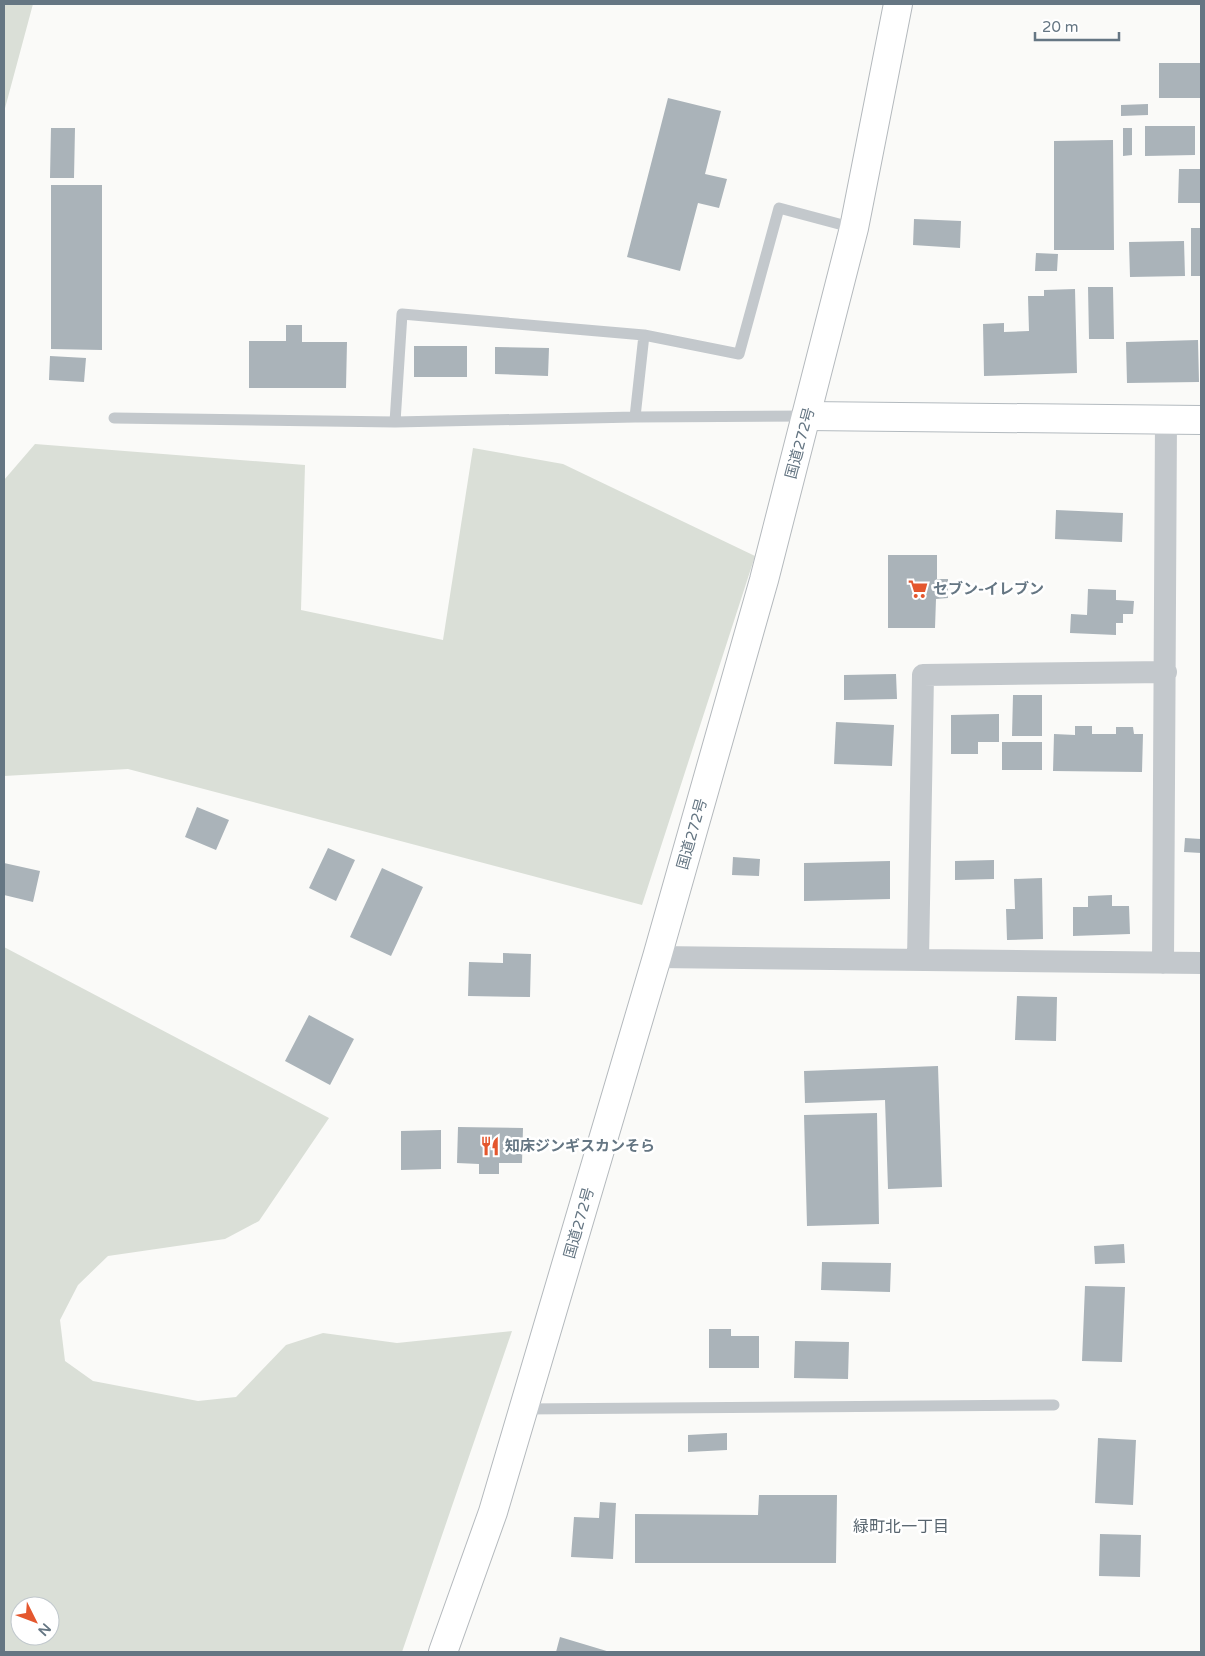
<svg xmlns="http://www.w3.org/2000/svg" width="1205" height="1656" viewBox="0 0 1205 1656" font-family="'Varela Round','Noto Sans JP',sans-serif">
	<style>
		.green { fill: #dadfd7; fill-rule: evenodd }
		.building { fill: #aab3b9 }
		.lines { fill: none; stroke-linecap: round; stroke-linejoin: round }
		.secondary-casing { stroke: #b3babf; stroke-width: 30 }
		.highway-casing { stroke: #b4b9bd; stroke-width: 30 }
		.lane { stroke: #c3c8cc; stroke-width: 11 }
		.street { stroke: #c3c8cc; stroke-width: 22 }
		.secondary { stroke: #fff; stroke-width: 28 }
		.highway { stroke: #fff; stroke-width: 28 }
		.labels { text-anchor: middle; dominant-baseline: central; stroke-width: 5; stroke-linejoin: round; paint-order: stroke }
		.street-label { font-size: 15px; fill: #657683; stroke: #fff }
		.poi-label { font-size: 15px; font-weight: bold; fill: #657683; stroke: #fff; text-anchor: start }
		.neighbourhood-label { font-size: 16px; fill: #57646e; stroke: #fff }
	</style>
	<rect width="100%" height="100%" fill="#fafaf8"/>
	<!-- green -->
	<path class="green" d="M 4,4 L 33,4 L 4,112 Z
		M 35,444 L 305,465 L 301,610 L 443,640 L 473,448 L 563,464 L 755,556 L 642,905 L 128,769 L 4,776 L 4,480 Z
		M 4,947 L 329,1118 L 259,1221 L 225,1239 L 108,1256 L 78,1285 L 60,1320 L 65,1361 L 93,1381 L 198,1401 L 236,1397 L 286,1345 L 323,1333 L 397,1343 L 512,1331 L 402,1652 L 4,1652 ZM 20,1606 L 50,1606 L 50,1636 L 20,1636 Z"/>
	<!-- building -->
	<path class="building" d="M 1159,63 L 1201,63 L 1201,98 L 1159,98 Z
		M 668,98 L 721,111 L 705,174 L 727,179 L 719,208 L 698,203 L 680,271 L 627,257 Z
		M 1148,104 L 1148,115 L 1121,116 L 1121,105 Z
		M 1145,126 L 1195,126 L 1195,155 L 1145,156 Z
		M 51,128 L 75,128 L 74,178 L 50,178 Z
		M 1123,128 L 1132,128 L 1132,155 L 1123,156 Z
		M 1113,140 L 1114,250 L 1054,250 L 1054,141 Z
		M 1179,169 L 1201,169 L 1201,203 L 1178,203 Z
		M 51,185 L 102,185 L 102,350 L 51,349 Z
		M 914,219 L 961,221 L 960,248 L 913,245 Z
		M 1191,228 L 1201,228 L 1201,276 L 1191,276 Z
		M 1184,241 L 1185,276 L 1130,277 L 1129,242 Z
		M 1036,253 L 1058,254 L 1057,271 L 1035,271 Z
		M 1088,287 L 1113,287 L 1114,339 L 1089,339 Z
		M 1075,289 L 1077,373 L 984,376 L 983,324 L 1004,323 L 1004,332 L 1029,331 L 1028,296 L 1044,296 L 1044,290 Z
		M 286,325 L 302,325 L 302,342 L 347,342 L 346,388 L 249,388 L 249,341 L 286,341 Z
		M 1198,340 L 1199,382 L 1127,383 L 1126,342 Z
		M 414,346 L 467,346 L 467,377 L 414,377 Z
		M 495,347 L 549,348 L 548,376 L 495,374 Z
		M 50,356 L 86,358 L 84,382 L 49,380 Z
		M 1056,510 L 1123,513 L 1122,542 L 1055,539 Z
		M 888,555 L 937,555 L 937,579 L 948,579 L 948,598 L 936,599 L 935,628 L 888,628 Z
		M 1088,589 L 1116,590 L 1116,600 L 1134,601 L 1133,614 L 1123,614 L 1123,623 L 1116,623 L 1116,635 L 1070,633 L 1071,614 L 1087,615 Z
		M 896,674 L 897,699 L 844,700 L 844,675 Z
		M 1013,695 L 1042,695 L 1042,736 L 1012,736 Z
		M 999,714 L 999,742 L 978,742 L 978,754 L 951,754 L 951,715 Z
		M 836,722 L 894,725 L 892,766 L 834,764 Z
		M 1075,726 L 1092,726 L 1092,734 L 1116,734 L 1116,727 L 1133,727 L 1134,734 L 1143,734 L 1142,772 L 1053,771 L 1054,734 L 1075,735 Z
		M 1002,742 L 1042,742 L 1042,770 L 1002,770 Z
		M 197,807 L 229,820 L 216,850 L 185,837 Z
		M 1185,838 L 1201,839 L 1201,853 L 1184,852 Z
		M 328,848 L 355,860 L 336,901 L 309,888 Z
		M 733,857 L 760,859 L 759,876 L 732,875 Z
		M 994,860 L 994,879 L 955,880 L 955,861 Z
		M 890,861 L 890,899 L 804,901 L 804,863 Z
		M 4,863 L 40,871 L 33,902 L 4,895 Z
		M 382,868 L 423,887 L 391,956 L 350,937 Z
		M 1042,878 L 1043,939 L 1007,940 L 1006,909 L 1015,909 L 1014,879 Z
		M 1112,895 L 1112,906 L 1129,906 L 1130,934 L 1073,936 L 1073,907 L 1088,907 L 1088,896 Z
		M 503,953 L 531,954 L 530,997 L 468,996 L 469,962 L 503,963 Z
		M 1017,996 L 1057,997 L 1056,1041 L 1015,1040 Z
		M 309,1015 L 354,1039 L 330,1085 L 285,1061 Z
		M 938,1066 L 942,1187 L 888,1189 L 885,1100 L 805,1103 L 804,1071 Z
		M 877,1113 L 879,1224 L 807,1226 L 804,1115 Z
		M 458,1127 L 523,1128 L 522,1163 L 499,1163 L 499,1174 L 479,1174 L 479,1164 L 457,1163 Z
		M 441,1130 L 441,1169 L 401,1170 L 401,1131 Z
		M 1124,1244 L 1125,1263 L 1095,1264 L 1094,1246 Z
		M 822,1262 L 891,1263 L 890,1292 L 821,1290 Z
		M 1085,1286 L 1125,1287 L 1122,1362 L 1082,1361 Z
		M 709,1329 L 731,1329 L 731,1336 L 759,1336 L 759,1368 L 709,1368 Z
		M 795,1341 L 849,1342 L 848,1379 L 794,1378 Z
		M 727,1433 L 727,1450 L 688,1452 L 688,1435 Z
		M 1098,1438 L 1136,1440 L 1133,1505 L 1095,1503 Z
		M 759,1495 L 837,1495 L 836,1563 L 635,1563 L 635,1514 L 758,1515 Z
		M 600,1502 L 616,1503 L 613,1559 L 571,1557 L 574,1517 L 599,1518 Z
		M 1100,1534 L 1141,1535 L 1140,1577 L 1099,1576 Z
		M 560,1637 L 610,1652 L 556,1652 Z"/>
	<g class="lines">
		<defs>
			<path id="secondary" d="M 807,416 L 1201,420"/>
			<path id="highway" d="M 443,1652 L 493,1512 L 657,957 L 764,580 L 854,228 L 898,4"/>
		</defs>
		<!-- secondary casing -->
		<use href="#secondary" class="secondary-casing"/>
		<!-- highway casing -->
		<use href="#highway" class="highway-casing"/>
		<!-- lane -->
		<path class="lane" d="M 644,335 L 739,354 L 779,208 L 854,228
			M 114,418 L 395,422 L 635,417 L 807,416
			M 395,422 L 402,314 L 644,335 L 635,417
			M 523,1409 L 1054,1405"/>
		<!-- street -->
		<path class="street" d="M 657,957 L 1201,963
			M 918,960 L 923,675 L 1166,672
			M 1163,963 L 1166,420"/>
		<!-- secondary -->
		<use href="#secondary" class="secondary"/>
		<!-- highway -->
		<use href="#highway" class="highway"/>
	</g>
	<!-- icons -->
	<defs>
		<symbol id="supermarket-bare" viewBox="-9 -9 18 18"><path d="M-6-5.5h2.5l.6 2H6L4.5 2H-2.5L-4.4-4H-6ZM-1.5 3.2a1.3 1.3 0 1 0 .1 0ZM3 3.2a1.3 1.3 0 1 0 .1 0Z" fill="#e4572e" stroke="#fff" stroke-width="2.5" paint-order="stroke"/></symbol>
		<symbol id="restaurant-bare" viewBox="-9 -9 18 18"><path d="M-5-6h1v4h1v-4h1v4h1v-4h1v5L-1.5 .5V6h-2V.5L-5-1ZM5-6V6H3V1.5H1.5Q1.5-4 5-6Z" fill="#e4572e" stroke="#fff" stroke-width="2.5" paint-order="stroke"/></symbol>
	</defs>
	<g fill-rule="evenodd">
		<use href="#supermarket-bare" x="904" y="575" width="28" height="28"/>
		<use href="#restaurant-bare" x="476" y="1132" width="28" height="28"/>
	</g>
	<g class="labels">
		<!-- street labels -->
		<g class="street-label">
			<text transform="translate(800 443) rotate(-75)">国道272号</text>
			<text transform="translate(692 834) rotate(-74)">国道272号</text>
			<text transform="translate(579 1223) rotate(-74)">国道272号</text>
		</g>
		<!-- poi labels -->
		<g class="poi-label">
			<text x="933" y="589">セブン-イレブン</text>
			<text x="505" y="1146">知床ジンギスカンそら</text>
		</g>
		<!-- neighbourhood labels -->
		<g class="neighbourhood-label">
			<text x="901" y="1527">緑町北一丁目</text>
		</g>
	</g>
	<!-- border -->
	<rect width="1205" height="1656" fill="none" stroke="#657683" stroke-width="10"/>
	<!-- north arrow -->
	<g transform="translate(35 1621) rotate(132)"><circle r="24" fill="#ffffff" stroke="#c1c8cd"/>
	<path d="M0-4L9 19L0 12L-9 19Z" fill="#e4572e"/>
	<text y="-8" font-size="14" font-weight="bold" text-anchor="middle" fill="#657683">N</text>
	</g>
	<!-- scale -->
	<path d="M1035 32v8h84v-8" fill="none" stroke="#657683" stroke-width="2.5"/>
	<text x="1042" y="32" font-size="15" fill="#657683" stroke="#ffffff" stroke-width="4" paint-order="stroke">20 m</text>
</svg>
